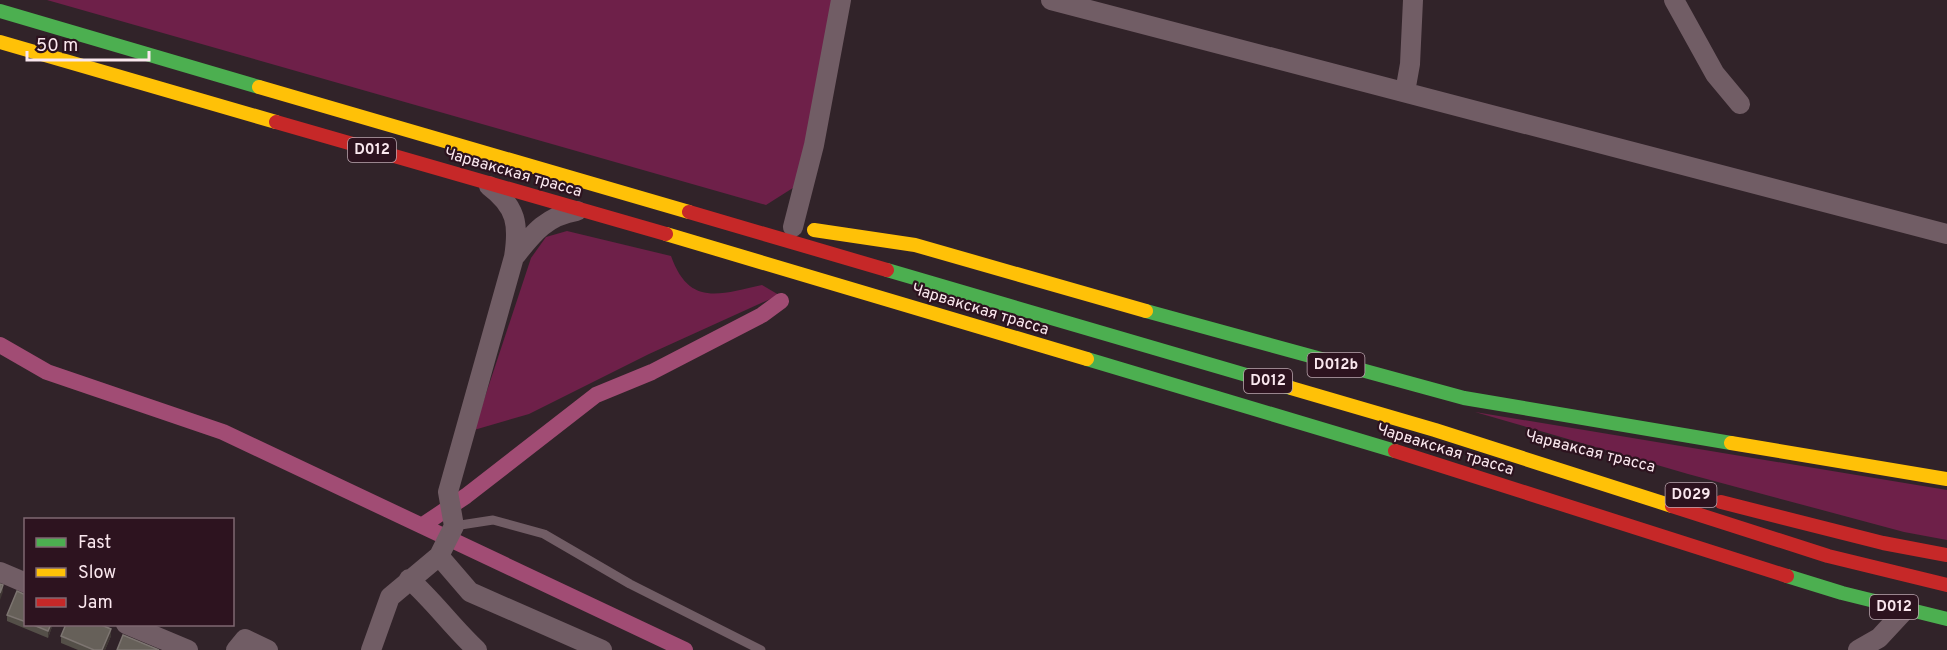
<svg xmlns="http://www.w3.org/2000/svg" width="1947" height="650" viewBox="0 0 1947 650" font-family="Overpass,sans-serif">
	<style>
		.green { fill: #6e2049 }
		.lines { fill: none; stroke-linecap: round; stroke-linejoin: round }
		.canal { stroke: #a14c74; stroke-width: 16 }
		.lane { stroke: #715d65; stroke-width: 9 }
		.street { stroke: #715d65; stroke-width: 20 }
		.fast { stroke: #4caf50; stroke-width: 14 }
		.slow { stroke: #ffc107; stroke-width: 14 }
		.jam { stroke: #c62828; stroke-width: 14 }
		.wall { fill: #544f48 }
		.shaded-wall { fill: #3f3734 }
		.building { fill: #666059; stroke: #7d7571; stroke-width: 1.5 }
		.labels { text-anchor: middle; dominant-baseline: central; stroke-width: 4.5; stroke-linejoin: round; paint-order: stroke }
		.shield { fill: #2d131f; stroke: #bca7b0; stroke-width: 1.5 }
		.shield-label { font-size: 15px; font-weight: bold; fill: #fae7ee }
		.street-label { font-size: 16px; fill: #fae7ee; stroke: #2d131f }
	</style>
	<rect width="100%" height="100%" fill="#312329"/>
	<!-- green -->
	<path class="green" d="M 47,0 L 833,0 L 820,88 L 796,186 L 766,205 Z
		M 567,231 L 671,256 C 689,306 718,295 762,285 L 779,295 L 649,354 L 529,414 L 474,430 L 531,258 L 546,237 Z
		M 1475,412 L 1947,490 L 1947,540 L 1904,532 L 1688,474 Z"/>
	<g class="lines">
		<!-- canal -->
		<path class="canal" d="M 0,345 L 47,372 L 223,432 L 685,650
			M 423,525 L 466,496 L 596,395 L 652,372 L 762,315 L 781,301"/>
		<!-- lane -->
		<path class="lane" d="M 454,526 L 493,520 L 544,534 L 630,584 L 761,650"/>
		<!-- street -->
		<path class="street" d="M 1051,0 L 1947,234
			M 1674,0 L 1715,74 L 1740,104
			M 1405,92 L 1410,64 L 1413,0
			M 793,227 L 814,145 L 841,0
			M 516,255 C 534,232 547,216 577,211
			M 439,556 L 470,592 L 602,650
			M 0,572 L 26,583
			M 409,579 C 434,601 453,628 477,650
			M 126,624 L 188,650
			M 236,650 L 245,639 L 268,650
			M 371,650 L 390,597 L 439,556 L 454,526 L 448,492 L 514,257 C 519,225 517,207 489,186
			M 1858,650 L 1879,638 L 1905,610"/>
		<!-- fast -->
		<path class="fast" d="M 0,11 L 259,87
			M 887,270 L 1291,388
			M 1146,311 L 1464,398 L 1731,443
			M 1087,359 L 1395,451
			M 1787,576 L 1842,593 L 1947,619"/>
		<!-- slow -->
		<path class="slow" d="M 0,42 L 276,122
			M 259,87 L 689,212
			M 814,230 L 915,245 L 1146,311
			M 666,234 L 1087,359
			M 1291,388 L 1435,430 L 1672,506
			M 1731,443 L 1947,479"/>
		<!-- jam -->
		<path class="jam" d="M 276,122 L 666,234
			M 689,212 L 887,270
			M 1395,451 L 1787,576
			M 1721,502 L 1883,543 L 1947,555
			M 1672,506 L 1828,556 L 1947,585"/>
	</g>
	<!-- wall -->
	<path class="wall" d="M 26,595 L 26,624 L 53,624 L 48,638 L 7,621 L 7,615 Z
		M 61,636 L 111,636 L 105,650 L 78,650 L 61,643 Z"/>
	<!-- shaded-wall -->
	<path class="shaded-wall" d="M 3,585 L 3,592 L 0,600 L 0,593 Z
		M 51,624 L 53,624 L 48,638 L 48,631 Z
		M 111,629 L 111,636 L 105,650 L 102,650 Z"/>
	<!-- building -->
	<path class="building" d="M 0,584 L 3,585 L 0,593 Z
		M 17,591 L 26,595 L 26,622 L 7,615 Z
		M 31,624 L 51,624 L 48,631 Z
		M 66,624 L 99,624 L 111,629 L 102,650 L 94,650 L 61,636 Z
		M 123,635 L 159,650 L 117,650 Z"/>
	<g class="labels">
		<!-- shield labels -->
		<g class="shield">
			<rect x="348" y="138" width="48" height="24" rx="4.5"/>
			<rect x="1307.5" y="353" width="57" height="24" rx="4.5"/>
			<rect x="1244" y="369" width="48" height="24" rx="4.5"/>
			<rect x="1665.5" y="483" width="51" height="24" rx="4.5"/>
			<rect x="1870" y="595" width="48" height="24" rx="4.5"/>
		</g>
		<g class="shield-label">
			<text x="372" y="150">D012</text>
			<text x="1336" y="365">D012b</text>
			<text x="1268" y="381">D012</text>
			<text x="1691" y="495">D029</text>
			<text x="1894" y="607">D012</text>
		</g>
		<!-- street labels -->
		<g class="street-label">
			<text transform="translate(513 173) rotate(16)">Чарвакская трасса</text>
			<text transform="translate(980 310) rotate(17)">Чарвакская трасса</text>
			<text transform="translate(1445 450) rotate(17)">Чарвакская трасса</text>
			<text transform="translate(1590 452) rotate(14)">Чарваксая трасса</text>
		</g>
	</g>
	<!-- legend -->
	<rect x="24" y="518" width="210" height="108" fill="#2d131f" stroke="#7f6872" stroke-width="1.5"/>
	<rect x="36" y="538" width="30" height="9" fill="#4caf50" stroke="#7f6872" stroke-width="1.5"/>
	<text x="78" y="548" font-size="18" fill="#fae7ee">Fast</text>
	<rect x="36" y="568" width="30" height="9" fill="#ffc107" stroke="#7f6872" stroke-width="1.5"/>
	<text x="78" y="578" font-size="18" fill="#fae7ee">Slow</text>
	<rect x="36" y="598" width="30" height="9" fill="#c62828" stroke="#7f6872" stroke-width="1.5"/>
	<text x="78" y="608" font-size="18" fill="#fae7ee">Jam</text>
	<!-- scale -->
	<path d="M27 51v9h122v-9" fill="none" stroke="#fae7ee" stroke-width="3"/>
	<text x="36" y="51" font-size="18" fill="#fae7ee" stroke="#2d131f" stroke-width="4.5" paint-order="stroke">50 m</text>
</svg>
